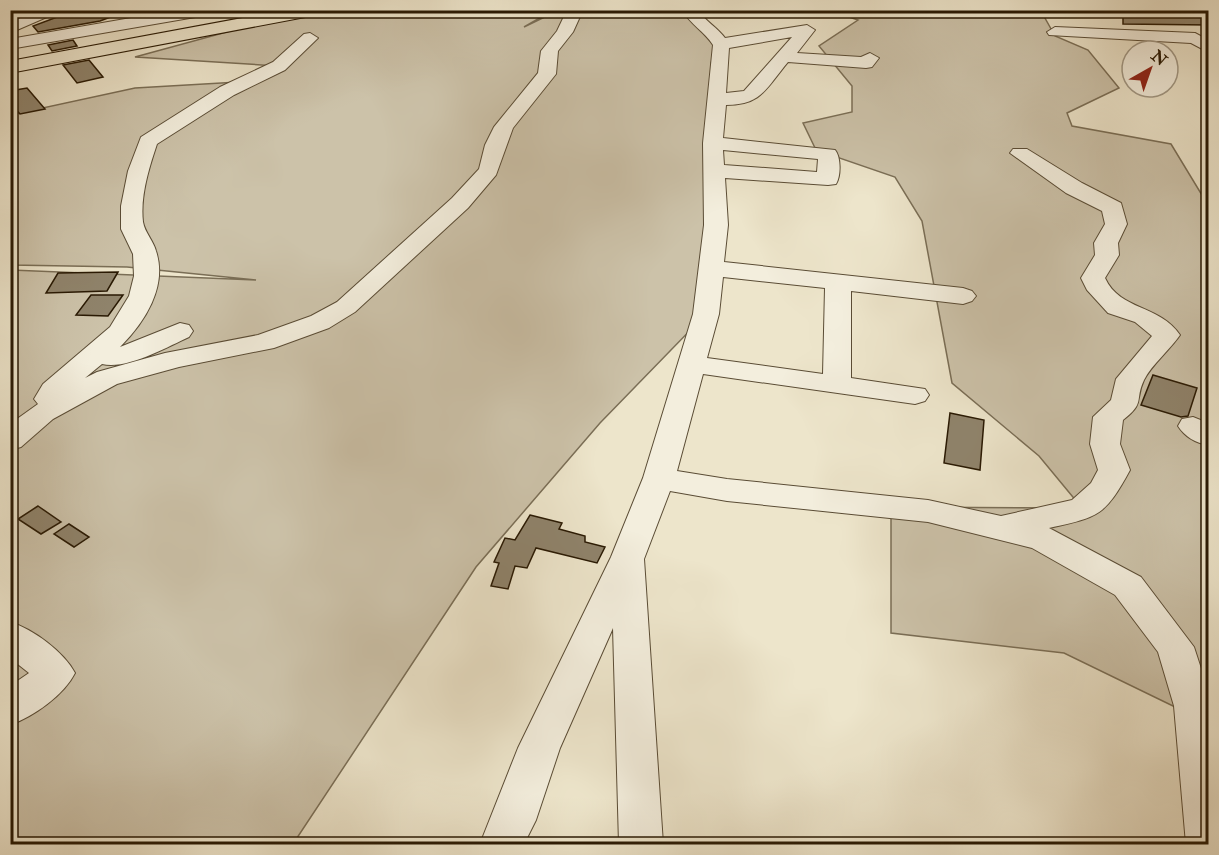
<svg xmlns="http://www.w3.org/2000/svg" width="1219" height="855" viewBox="0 0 1219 855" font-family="'IM FELL Double Pica',serif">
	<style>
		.green { fill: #ccc2a9; stroke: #7a6e56; stroke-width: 1.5 }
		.building { fill: #8f836b; stroke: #291903; stroke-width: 1.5 }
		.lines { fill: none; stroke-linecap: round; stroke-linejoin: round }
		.minor-casing { stroke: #5a4c35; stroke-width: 2 }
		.highway-casing { stroke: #291903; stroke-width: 2 }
		.minor { fill: #f3eedd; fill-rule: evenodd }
		.highway { fill: #ede5cb; fill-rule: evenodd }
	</style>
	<rect width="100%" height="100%" fill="#ede5cb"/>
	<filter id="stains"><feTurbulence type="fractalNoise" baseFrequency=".00333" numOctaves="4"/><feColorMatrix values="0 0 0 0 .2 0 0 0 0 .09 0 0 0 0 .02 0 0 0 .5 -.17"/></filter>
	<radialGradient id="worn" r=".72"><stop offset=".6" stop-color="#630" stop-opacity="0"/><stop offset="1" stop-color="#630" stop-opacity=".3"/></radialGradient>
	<!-- green -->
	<path class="green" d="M 320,11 L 552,11 L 524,27 L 557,11 L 696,11 L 719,43 L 711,63 L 717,89 L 706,314 L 600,423 L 476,567 L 293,844 L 11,844 L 11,270 L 256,280 L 127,267 L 11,265 L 10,115 L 135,88 L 256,81 L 278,66 L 135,57 L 278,18 Z
		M 831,11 L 1041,11 L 1055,36 L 1088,50 L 1119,88 L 1067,113 L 1072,126 L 1171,144 L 1208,205 L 1208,723 L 1064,653 L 891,633 L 891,507 L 1082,508 L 1039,456 L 952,383 L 922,221 L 895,177 L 816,150 L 803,123 L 852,112 L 852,86 L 819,46 L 858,20 Z"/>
	<!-- building -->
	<path class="building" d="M 76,10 L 124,10 L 124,12 L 100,21 L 38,32 L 33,26 Z
		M 1123,10 L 1209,10 L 1209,25 L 1123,24 Z
		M 73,40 L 77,46 L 52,51 L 48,45 Z
		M 89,60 L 103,77 L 77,83 L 63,65 Z
		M 27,88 L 45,109 L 20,114 L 10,103 L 10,91 Z
		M 118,272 L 107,291 L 46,293 L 58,273 Z
		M 91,295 L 123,295 L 108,316 L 76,315 Z
		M 1153,375 L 1197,388 L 1188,416 L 1181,417 L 1141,405 Z
		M 950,413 L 984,420 L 980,470 L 944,463 Z
		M 38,506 L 61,522 L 41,534 L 18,519 Z
		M 530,515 L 562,523 L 559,529 L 585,536 L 585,542 L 605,547 L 597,563 L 536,548 L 527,568 L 515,566 L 508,589 L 491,586 L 499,563 L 494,562 L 505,538 L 515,540 Z
		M 69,524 L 89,537 L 74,547 L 54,534 Z"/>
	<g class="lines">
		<defs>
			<path id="minor" d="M 41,10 L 63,10 L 10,33 L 10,22 Z
				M 177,10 L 214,10 L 207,15 L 10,49 L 10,39 Z
				M 567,10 L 583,10 L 573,32 L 558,51 L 556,74 L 513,128 L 496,175 L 468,208 L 355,312 L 329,328 L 274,348 L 179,367 L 117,384 L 53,419 L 21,447 L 10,450 L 10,424 L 38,404 L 34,399 L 43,384 L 110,327 L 129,296 L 134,276 L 133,254 L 121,229 L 121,206 L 128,171 L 141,137 L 220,87 L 273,62 L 304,34 L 310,33 L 318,38 L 285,70 L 234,95 L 157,144 C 149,168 140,196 143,222 C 145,233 153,240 156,251 C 168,287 144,323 120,347 L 180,323 L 189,325 L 193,331 L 189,337 C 167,347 127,370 102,364 L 85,378 L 97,372 L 165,353 L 258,335 L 311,316 L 337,302 L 452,198 L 479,169 L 485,145 L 494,127 L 538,73 L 541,51 L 557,31 Z
				M 682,10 L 698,10 C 706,22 717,27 725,38 L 807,25 L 815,30 L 797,53 L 861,57 L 870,53 L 879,58 L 872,67 L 866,68 L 788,62 C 766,88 762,105 726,105 L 723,138 L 835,150 C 841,157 841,176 836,184 L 828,185 L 725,178 L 728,225 L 724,262 L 963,288 L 972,291 L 976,296 L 972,301 L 963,304 L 851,291 L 851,378 L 925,389 L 929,395 L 925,401 L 915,404 L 703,374 L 677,471 L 727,479 L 928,500 L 1001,516 L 1072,500 L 1091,483 L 1098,470 L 1090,444 L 1093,417 L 1111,400 L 1116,379 L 1152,336 L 1135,322 L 1108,313 L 1087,290 L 1081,278 L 1095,255 L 1094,243 L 1105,224 L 1102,211 L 1066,193 L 1010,153 L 1013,149 L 1027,149 L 1082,183 L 1121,203 L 1127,224 L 1118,243 L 1119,255 L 1105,278 C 1120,311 1159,304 1180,335 C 1170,350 1152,364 1144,380 C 1134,401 1146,402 1123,420 L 1120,444 L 1130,470 C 1105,516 1099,517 1049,528 L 1141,577 L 1194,647 L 1208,690 L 1208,844 L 1186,844 L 1174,706 L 1158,652 L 1115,595 L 1032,548 L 928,522 L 727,501 L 670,491 L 644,559 L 663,844 L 619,844 L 613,628 L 560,748 L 536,820 L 524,844 L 480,844 L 518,748 L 611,557 L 643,478 L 693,314 L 704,225 L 703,143 L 713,45 C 704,31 691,25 682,10 ZM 792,37 L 744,91 L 726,93 L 729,48 ZM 723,150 L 818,159 L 817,172 L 724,165 ZM 723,277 L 825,288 L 823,374 L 707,358 L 719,314 Z
				M 1055,27 L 1195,33 L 1208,40 L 1208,52 L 1191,43 L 1049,35 L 1047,32 Z
				M 1193,417 L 1208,423 L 1208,445 C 1196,443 1185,437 1178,426 L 1182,419 Z
				M 10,622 C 33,629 64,652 75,673 C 64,695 33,717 10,725 L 10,686 L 29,673 L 10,658 Z"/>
			<path id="highway" d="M 285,10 L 324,10 L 316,15 L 10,73 L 10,61 Z"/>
		</defs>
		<!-- minor casing -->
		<use href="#minor" class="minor-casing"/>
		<!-- highway casing -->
		<use href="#highway" class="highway-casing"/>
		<!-- minor -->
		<use href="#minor" class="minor"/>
		<!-- highway -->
		<use href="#highway" class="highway"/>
	</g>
	<!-- margin -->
	<rect width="1219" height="855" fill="none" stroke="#ede5cb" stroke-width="36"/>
	<rect x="12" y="12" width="1195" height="831" fill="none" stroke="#291903" stroke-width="3"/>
	<rect x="18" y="18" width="1183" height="819" fill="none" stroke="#291903" stroke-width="1.5"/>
	<!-- north arrow -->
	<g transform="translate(1150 69) rotate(40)"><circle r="28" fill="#f3eedd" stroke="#a29986" stroke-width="1.5"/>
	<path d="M0-4.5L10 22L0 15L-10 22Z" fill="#8f2418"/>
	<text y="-9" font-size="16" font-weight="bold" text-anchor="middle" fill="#291903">N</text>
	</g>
	<rect width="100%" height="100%" filter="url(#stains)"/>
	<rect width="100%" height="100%" fill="url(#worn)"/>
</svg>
